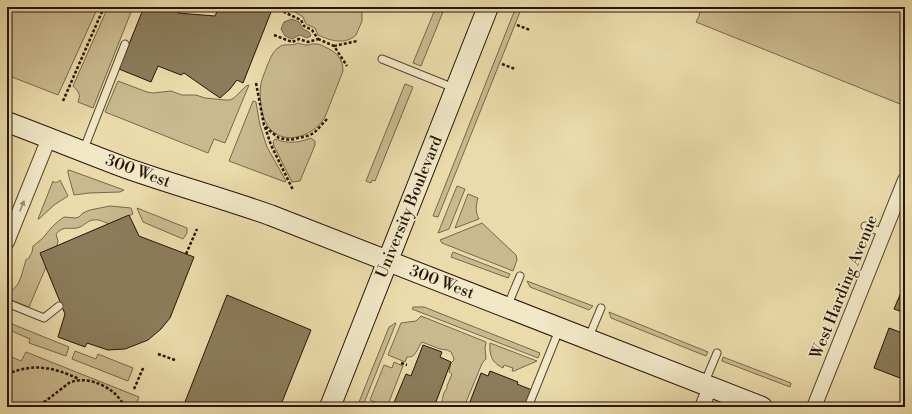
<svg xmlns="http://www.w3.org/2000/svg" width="912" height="414" viewBox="0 0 912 414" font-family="'Libre Bodoni',serif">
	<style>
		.green { fill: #cab98e; stroke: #78674a }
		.water { fill: #a89872; stroke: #746447 }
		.building { fill: #8c7c5b; stroke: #261506 }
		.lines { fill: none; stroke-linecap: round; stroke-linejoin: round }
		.lane-casing { stroke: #57462f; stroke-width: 9 }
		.street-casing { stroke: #57462f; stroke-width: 16 }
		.secondary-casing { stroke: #261506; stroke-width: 22 }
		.path { stroke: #261506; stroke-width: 2.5; stroke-dasharray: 3 2; stroke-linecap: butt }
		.lane { stroke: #f2e8c8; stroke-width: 7 }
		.street { stroke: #f2e8c8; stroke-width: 14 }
		.secondary { stroke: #f2e8c8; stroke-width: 20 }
		.oneway { fill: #968971 }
		.labels { text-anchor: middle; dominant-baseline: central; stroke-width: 3.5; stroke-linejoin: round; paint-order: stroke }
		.street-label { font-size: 16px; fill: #261506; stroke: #f2e8c8 }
	</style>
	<rect width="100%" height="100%" fill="#ebdbaa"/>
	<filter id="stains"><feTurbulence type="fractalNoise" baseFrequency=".005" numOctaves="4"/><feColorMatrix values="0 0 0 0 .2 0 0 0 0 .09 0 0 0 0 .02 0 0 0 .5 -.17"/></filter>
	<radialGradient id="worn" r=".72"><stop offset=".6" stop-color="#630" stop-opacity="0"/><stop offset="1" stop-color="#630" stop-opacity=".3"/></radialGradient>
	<!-- green -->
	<path class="green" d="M 7,7 L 98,7 L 58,95 L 7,75 Z
		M 108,7 L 133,7 L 93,108 L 78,102 C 81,95 79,92 73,86 Z
		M 293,7 L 362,7 L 362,21 L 356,35 C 345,45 331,41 318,35 L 315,28 L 306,24 L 303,17 L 295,12 Z
		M 436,7 L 445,7 L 421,66 L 413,63 Z
		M 516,7 L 522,7 L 438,217 L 433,216 Z
		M 701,7 L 905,7 L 905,106 L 696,22 L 699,16 Z
		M 298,43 C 301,44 304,45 307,45 C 310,45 313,43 316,44 C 320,44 323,46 325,47 C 336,52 343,58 343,71 L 325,117 C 312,139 277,148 265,121 C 261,112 259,94 261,84 C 262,78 265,72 267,66 C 270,60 272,52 278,48 C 284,42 291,47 298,43 Z
		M 118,81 L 147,92 L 153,93 L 171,91 L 182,95 L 196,95 L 205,98 L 225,100 L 230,100 L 234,98 L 246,86 L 249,85 L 225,143 L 214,139 L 208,153 L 105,112 Z
		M 405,84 L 413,87 L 375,181 L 372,180 L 371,183 L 366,181 Z
		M 253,101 L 256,102 L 260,125 L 265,141 L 267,147 L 286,181 L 285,182 L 229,161 Z
		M 311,138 L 315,141 L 315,145 L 300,181 L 292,182 L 274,146 L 273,142 L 275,139 C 288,144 298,143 311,138 Z
		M 68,170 L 69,170 L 124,190 L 120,192 L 89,193 L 74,195 L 68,173 Z
		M 60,180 L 68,196 L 54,205 L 39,219 L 38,219 L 53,181 C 55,184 58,182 60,180 Z
		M 457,186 L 465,189 L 449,229 L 438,233 Z
		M 468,194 L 478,198 C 476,205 475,212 479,219 L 455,228 Z
		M 110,206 L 131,208 L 133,214 L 109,224 C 104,222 99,219 94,220 C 88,220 85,225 80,227 C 71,231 64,224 56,234 L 58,241 L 57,246 L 46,267 L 29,307 L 9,299 L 7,296 L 18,284 L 21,277 L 26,260 L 29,258 L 32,252 L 33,246 C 36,243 40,241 43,238 C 49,230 55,223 64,217 L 75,218 L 79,217 L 83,213 L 90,210 Z
		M 137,208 L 187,228 L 187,233 L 183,239 L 143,222 Z
		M 482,223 L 516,255 L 517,260 L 513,271 L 442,243 L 440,240 Z
		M 453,252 L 510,274 L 508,278 L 451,257 Z
		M 527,281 L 593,306 L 589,310 L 530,287 Z
		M 413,307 L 424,307 L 540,353 L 538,358 L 412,309 Z
		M 609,312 L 708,352 L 706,356 L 611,318 Z
		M 421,316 L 486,342 L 485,348 L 486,359 L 483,362 L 481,366 L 464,407 L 440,407 C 444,399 441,396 447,388 L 447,386 L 452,374 L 449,372 L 451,363 L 454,360 L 453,356 L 451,352 L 447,350 L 440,349 L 422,342 L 421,343 C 420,345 415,355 413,356 C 411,357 409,357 407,357 L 405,362 L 388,355 L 401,323 L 416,321 Z
		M 7,322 L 69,347 L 66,356 L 29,343 L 30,339 L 7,329 Z
		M 395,323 L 396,323 L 364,403 L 359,402 L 389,327 L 391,326 Z
		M 490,343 L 537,361 L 514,371 L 512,371 L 513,368 L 504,365 L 503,368 C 492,363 489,355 490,343 Z
		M 75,351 L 96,359 L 98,354 L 133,368 L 128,381 L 72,359 Z
		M 26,352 L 139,397 L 135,407 L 7,407 L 7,355 L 21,361 Z
		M 723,357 L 791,383 L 790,387 L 722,361 Z
		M 394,362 L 403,366 L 387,407 L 370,400 L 384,365 L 392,368 Z"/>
	<!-- water -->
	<path class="water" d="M 292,19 L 299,22 L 303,29 L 309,32 L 311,36 L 307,38 L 300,35 L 292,39 L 285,36 L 281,29 L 284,22 Z"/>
	<!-- building -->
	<path class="building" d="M 144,7 L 180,7 L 178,13 L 215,16 L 219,7 L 273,7 L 243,83 L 237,80 L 230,89 L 220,98 L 184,73 L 181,75 L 158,66 L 151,82 L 119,69 Z
		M 129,215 L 139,236 L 194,257 L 170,318 L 161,329 L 148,340 L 125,349 L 108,350 L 87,343 L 85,347 L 58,337 L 65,314 L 40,253 Z
		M 905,283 L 905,313 L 894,309 Z
		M 227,295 L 311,330 L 280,407 L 183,407 Z
		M 889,328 L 905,334 L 905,380 L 874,368 Z
		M 423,345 L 442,352 L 440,357 L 451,362 L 434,407 L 398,407 L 393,405 L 406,374 L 411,376 Z
		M 490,371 L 518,382 L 517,384 L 532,390 L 525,406 L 521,404 L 520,407 L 468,407 L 481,373 L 488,376 Z"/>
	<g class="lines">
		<defs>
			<path id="lane" d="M 382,59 L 454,88
				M 83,151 L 125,44
				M 865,226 L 884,233
				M 7,303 L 44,318 L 59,306
				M 507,307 L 520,276
				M 588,339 L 601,308
				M 704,384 L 717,353
				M 528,407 L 559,330"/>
			<path id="street" d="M 7,242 L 49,138
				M 702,407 L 710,387
				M 814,407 L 905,180"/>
			<path id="secondary" d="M 7,122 C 47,137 86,153 126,168 C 174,185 222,198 270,215 L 762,407
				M 330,407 L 488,7"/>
		</defs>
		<!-- lane casing -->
		<use href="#lane" class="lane-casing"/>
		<!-- street casing -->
		<use href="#street" class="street-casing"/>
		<!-- secondary casing -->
		<use href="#secondary" class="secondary-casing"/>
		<!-- path -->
		<path class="path" d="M 368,7 L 369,11
			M 517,25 L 530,30
			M 274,35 L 292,42 L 299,39 L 308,42 L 318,39 L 312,30 L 304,26 L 301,20 L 284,12
			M 318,39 L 334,46 L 347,66
			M 334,46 L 357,41
			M 502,64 L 515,69
			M 256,83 L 264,125 L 270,131 L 279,138 L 290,140 L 307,136 L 314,133 L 327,119
			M 63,101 L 104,7
			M 265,127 L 271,145 L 293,190
			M 186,254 L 197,229
			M 158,354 L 175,360
			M 401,363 L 407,365
			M 7,374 C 34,363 53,367 79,379
			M 134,389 L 144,366
			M 35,407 L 43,403 L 69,383 C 83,376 102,383 113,392 C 118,396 122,402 125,407"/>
		<!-- lane -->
		<use href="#lane" class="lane"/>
		<!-- street -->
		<use href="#street" class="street"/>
		<!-- secondary -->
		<use href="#secondary" class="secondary"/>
	</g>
	<!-- one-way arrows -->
	<defs><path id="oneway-solid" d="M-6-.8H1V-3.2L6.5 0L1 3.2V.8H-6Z"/></defs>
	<use class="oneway" href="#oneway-solid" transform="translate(22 206) rotate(-68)"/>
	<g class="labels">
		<!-- street labels -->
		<g class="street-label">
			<text transform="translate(138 171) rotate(20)">300 West</text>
			<text transform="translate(409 207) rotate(-68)">University Boulevard</text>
			<text transform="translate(442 282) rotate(21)">300 West</text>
			<text transform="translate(844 287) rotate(-68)">West Harding Avenue</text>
		</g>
	</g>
	<!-- margin -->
	<rect width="912" height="414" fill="none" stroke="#ebdbaa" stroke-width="24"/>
	<rect x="8" y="8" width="896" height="398" fill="none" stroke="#261506" stroke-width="2"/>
	<rect x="12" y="12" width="888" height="390" fill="none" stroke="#261506"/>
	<rect width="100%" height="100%" filter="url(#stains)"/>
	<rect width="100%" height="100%" fill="url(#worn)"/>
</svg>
